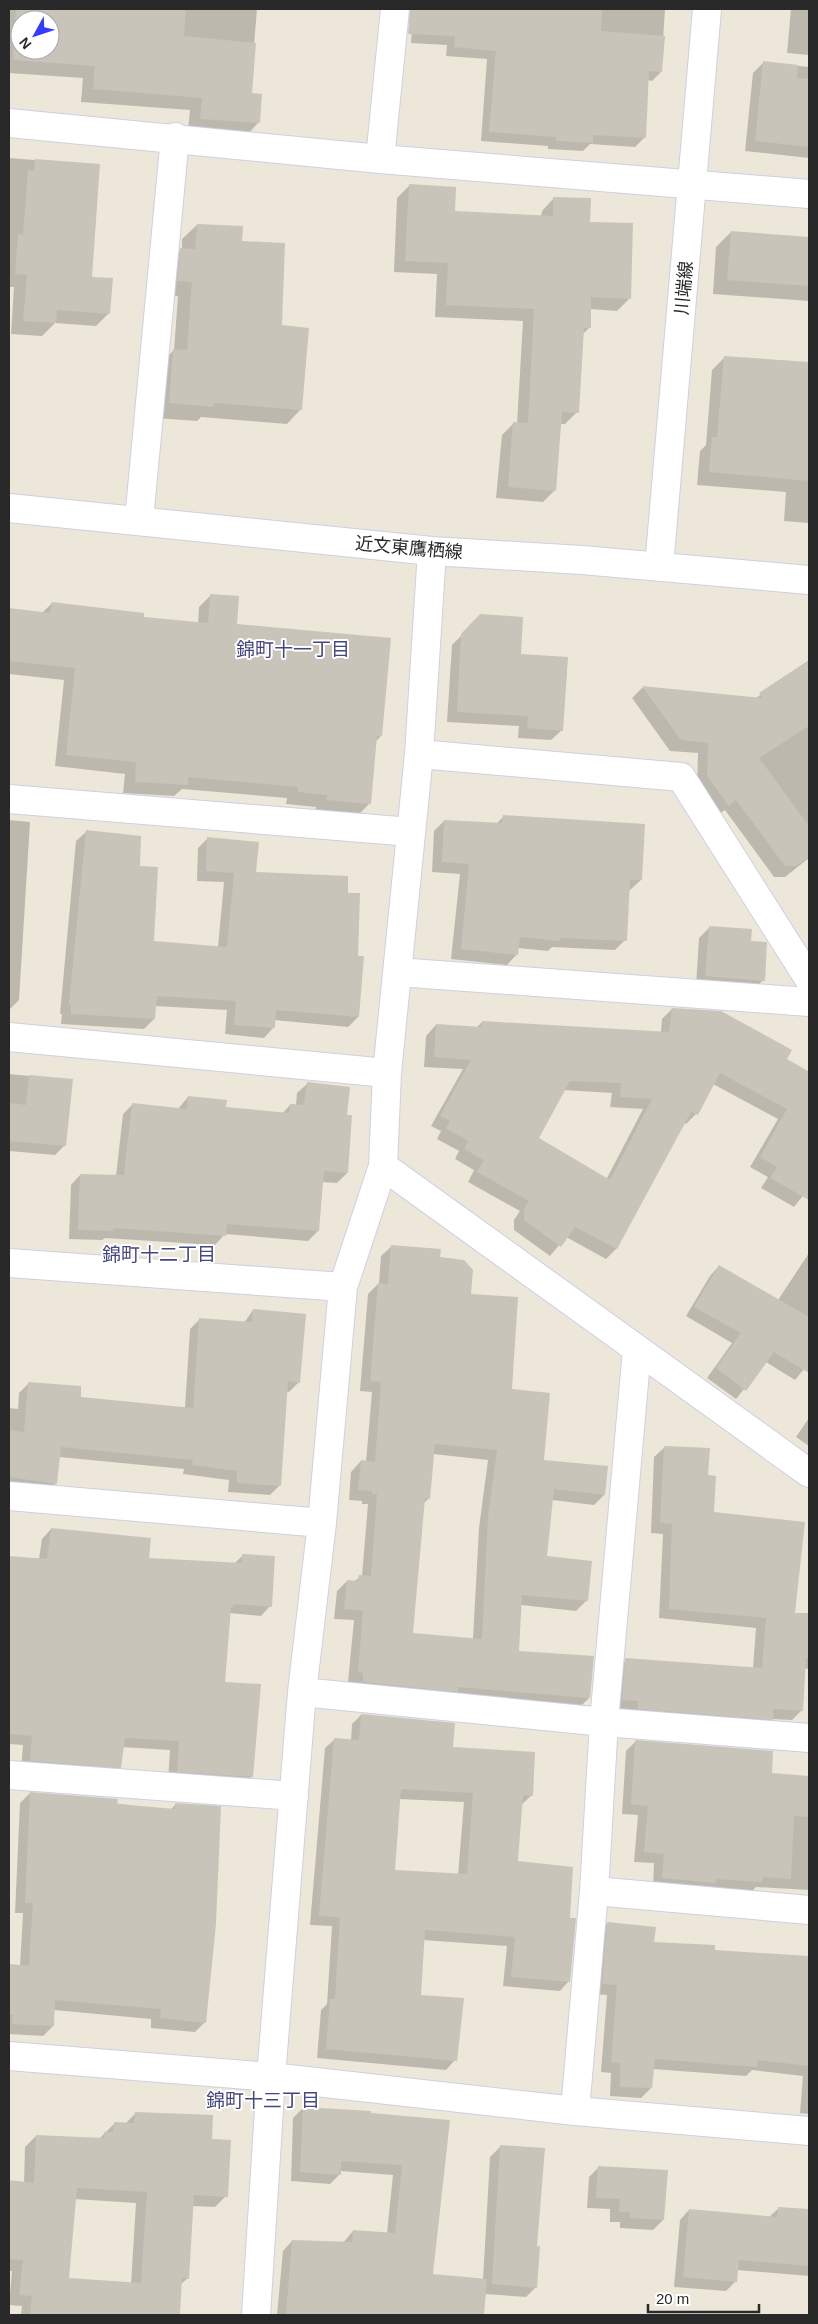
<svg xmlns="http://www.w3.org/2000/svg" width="818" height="2324" viewBox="0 0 818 2324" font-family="Helvetica,'Noto Sans JP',sans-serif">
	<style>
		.shadow { fill: #0003; fill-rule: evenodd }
		.building { fill: #c8c4b9; fill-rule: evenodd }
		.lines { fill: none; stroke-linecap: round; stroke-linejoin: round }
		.minor-casing { stroke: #cecfe4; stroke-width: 30 }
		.minor { stroke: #fff; stroke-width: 28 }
		.labels { text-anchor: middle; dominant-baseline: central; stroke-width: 4; stroke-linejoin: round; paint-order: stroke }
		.street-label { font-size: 18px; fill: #292929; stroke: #fff }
		.neighbourhood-label { font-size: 19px; fill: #45477e; stroke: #fff }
	</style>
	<rect width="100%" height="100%" fill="#ede7d9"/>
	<!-- shadow -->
	<path class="shadow" d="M 9,9 L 257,9 L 250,94 L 261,95 L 258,123 L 246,136 L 188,131 L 190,110 L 81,102 L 83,78 L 9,73 ZM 20,20 L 50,20 L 50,50 L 20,50 Z
		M 413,9 L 665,9 L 661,72 L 652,81 L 648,80 L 644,138 L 635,147 L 590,144 L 583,151 L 548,149 L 548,146 L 481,141 L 487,59 L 446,56 L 447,45 L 411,43 Z
		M 791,9 L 809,9 L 809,55 L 787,53 Z
		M 764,62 L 809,67 L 809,158 L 745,151 L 753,73 Z
		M 9,158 L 99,165 L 91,278 L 109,313 L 96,326 L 55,323 L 42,336 L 11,334 L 14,287 L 9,287 Z
		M 409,186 L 454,212 L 541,216 L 542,211 L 553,199 L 589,223 L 629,299 L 617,311 L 590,309 L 590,327 L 582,335 L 577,412 L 565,424 L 560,424 L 555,490 L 543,502 L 496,498 L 502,435 L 514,423 L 517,424 L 523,321 L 435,317 L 437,274 L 394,272 L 397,198 Z
		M 197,225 L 241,242 L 301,409 L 287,424 L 201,417 L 197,421 L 155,418 L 159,365 L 174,350 L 178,296 L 163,295 L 166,264 L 182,249 L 182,239 Z
		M 731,232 L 809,238 L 809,301 L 713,294 L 716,247 Z
		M 725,357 L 809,364 L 809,523 L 784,521 L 786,492 L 697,485 L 700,451 L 706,445 L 712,370 Z
		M 211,595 L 235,626 L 381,736 L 375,742 L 370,803 L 358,815 L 315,812 L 316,807 L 286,804 L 287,798 L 182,789 L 174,796 L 123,793 L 125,774 L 55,766 L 64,680 L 9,674 L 9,610 L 42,613 L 52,603 L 143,618 L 198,624 L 199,607 Z
		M 481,616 L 520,655 L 562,730 L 551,740 L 518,738 L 519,726 L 447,722 L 452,645 Z
		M 809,662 L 809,858 L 785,877 L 774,877 L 725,810 L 717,815 L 697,787 L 698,753 L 670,751 L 632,698 L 642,688 L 756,698 Z
		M 503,817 L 641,880 L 630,890 L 628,890 L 625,940 L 615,950 L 552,947 L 548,951 L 518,948 L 517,954 L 507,965 L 451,959 L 460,874 L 432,872 L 434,831 L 444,821 L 496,824 Z
		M 9,820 L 30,822 L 19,1000 L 9,1010 Z
		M 86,832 L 139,868 L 152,942 L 218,947 L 224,882 L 197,881 L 198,848 L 208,838 L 357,957 L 358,1017 L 348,1027 L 274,1020 L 273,1028 L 264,1038 L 225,1034 L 227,1010 L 155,1006 L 154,1019 L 144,1029 L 61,1024 L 62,1014 L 60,1014 L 76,841 Z
		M 710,927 L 750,942 L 763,980 L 753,991 L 696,986 L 699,938 Z
		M 672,1009 L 785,1059 L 809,1073 L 809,1188 L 794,1207 L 761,1188 L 768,1177 L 750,1167 L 778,1119 L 713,1084 L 696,1114 L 686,1124 L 683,1123 L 616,1249 L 606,1259 L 566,1237 L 550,1256 L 514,1230 L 514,1220 L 520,1211 L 468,1182 L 474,1170 L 455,1159 L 459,1151 L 437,1139 L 441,1131 L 431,1126 L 463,1069 L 424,1067 L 426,1036 L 436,1025 L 476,1028 L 482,1022 L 661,1033 L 662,1019 ZM 563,1090 L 612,1093 L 610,1107 L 643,1109 L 606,1180 L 537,1138 Z
		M 9,1074 L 71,1080 L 65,1145 L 55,1155 L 9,1151 Z
		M 307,1084 L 345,1116 L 347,1173 L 337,1183 L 322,1182 L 318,1231 L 308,1241 L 225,1234 L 215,1245 L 105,1238 L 102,1240 L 69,1239 L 71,1185 L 80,1175 L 116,1176 L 123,1114 L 133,1104 L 178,1109 L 188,1097 L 225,1108 L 282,1114 L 290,1105 L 296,1105 L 297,1093 Z
		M 392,1246 L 439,1259 L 470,1295 L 543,1461 L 604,1495 L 594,1505 L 552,1500 L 545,1558 L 587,1600 L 576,1611 L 521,1605 L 517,1652 L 589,1698 L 579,1708 L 353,1692 L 354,1683 L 348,1682 L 354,1620 L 334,1619 L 337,1591 L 347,1581 L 353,1582 L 362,1576 L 368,1504 L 362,1504 L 362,1501 L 349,1500 L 351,1472 L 361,1461 L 366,1462 L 372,1392 L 360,1391 L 368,1294 L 379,1283 L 381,1256 ZM 433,1454 L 488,1460 L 479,1528 L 473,1639 L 412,1634 L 423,1504 L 429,1498 Z
		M 809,1253 L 809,1363 L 795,1380 L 766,1362 L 736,1399 L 707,1378 L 732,1343 L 686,1316 L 710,1276 L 719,1266 L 778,1300 Z
		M 253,1310 L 299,1382 L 289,1392 L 286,1391 L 280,1485 L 270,1495 L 228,1492 L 229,1480 L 183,1474 L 184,1469 L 59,1457 L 56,1483 L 47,1493 L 9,1487 L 9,1408 L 18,1409 L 19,1393 L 29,1383 L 79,1398 L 185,1408 L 190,1329 L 199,1320 L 244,1323 Z
		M 809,1418 L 809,1446 L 796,1437 Z
		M 665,1447 L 707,1476 L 713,1513 L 794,1614 L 809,1615 L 809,1669 L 804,1668 L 802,1710 L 792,1720 L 771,1719 L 761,1729 L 612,1710 L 616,1670 L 626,1660 L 753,1668 L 756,1628 L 659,1618 L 663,1534 L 651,1533 L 654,1457 Z
		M 51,1529 L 148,1559 L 234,1564 L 243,1555 L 270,1606 L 261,1616 L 229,1613 L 224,1683 L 251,1777 L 242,1786 L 168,1781 L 170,1750 L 122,1747 L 120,1767 L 111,1777 L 21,1770 L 23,1745 L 9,1744 L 9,1557 L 39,1559 L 42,1539 Z
		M 361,1715 L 451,1748 L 532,1795 L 521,1805 L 516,1863 L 569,1919 L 569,1981 L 560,1991 L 503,1986 L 507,1946 L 423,1940 L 419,1996 L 455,2060 L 446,2070 L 317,2058 L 321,2010 L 327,2004 L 332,1926 L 310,1925 L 325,1748 L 335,1739 L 351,1740 L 352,1724 ZM 399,1799 L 464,1802 L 458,1875 L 394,1871 Z
		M 636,1741 L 771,1774 L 809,1778 L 809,1890 L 756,1887 L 751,1892 L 653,1887 L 654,1863 L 634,1862 L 638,1815 L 622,1814 L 626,1751 Z
		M 30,1793 L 170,1810 L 176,1804 L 205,2022 L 195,2032 L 151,2028 L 151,2019 L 54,2010 L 53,2026 L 43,2036 L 9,2034 L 9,1966 L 20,1966 L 23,1913 L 15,1913 L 20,1803 Z
		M 608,1923 L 653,1943 L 713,1951 L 809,1957 L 809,2114 L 800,2113 L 803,2076 L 752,2070 L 746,2076 L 653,2069 L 651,2088 L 641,2098 L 610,2096 L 611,2073 L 601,2072 L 607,1995 L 592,1994 L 598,1933 Z
		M 303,2108 L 449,2121 L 431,2275 L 483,2280 L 490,2157 L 500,2147 L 536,2247 L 536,2287 L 526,2297 L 485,2294 L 483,2315 L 277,2315 L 283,2251 L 292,2241 L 343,2243 L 353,2231 L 387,2233 L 393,2175 L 340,2171 L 339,2175 L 330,2184 L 291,2181 L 293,2118 Z
		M 136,2113 L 211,2140 L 226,2196 L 215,2207 L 192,2206 L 188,2278 L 180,2285 L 178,2315 L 21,2315 L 22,2306 L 9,2305 L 12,2271 L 9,2271 L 9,2182 L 24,2183 L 25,2147 L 36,2136 L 99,2139 L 115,2123 L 125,2124 ZM 74,2199 L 136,2203 L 131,2284 L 67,2279 Z
		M 599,2167 L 663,2220 L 653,2230 L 620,2228 L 620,2222 L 610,2222 L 610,2209 L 587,2208 L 589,2177 Z
		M 779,2208 L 809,2210 L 809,2276 L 737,2270 L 736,2281 L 726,2291 L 674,2287 L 680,2220 L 689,2210 L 769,2217 Z"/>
	<!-- building -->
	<path class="building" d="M 16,9 L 186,9 L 184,36 L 256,43 L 252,93 L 262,94 L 260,123 L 200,119 L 202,98 L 93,89 L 95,66 L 13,60 ZM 20,20 L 50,20 L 50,50 L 20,50 Z
		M 410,9 L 602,9 L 601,31 L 665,36 L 662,72 L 649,71 L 646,138 L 593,135 L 593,143 L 556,141 L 556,137 L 489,132 L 496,51 L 454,47 L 455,36 L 408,34 Z
		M 763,61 L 798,65 L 797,78 L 809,79 L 809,147 L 755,141 Z
		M 35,159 L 100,164 L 92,277 L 113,278 L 110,314 L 57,310 L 56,323 L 23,321 L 27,275 L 15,274 L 18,234 L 23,235 L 28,170 L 34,171 Z
		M 409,184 L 456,187 L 455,211 L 553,216 L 553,197 L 591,198 L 590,222 L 633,223 L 631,299 L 591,297 L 591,328 L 584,328 L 579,413 L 562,412 L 556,491 L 508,487 L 513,422 L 528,423 L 534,309 L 446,305 L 448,263 L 405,261 Z
		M 197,224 L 243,226 L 242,241 L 285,243 L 282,325 L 309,328 L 302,410 L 214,403 L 213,407 L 169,403 L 173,349 L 187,350 L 192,282 L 177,281 L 180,248 L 195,249 Z
		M 731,231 L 809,237 L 809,286 L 727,280 Z
		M 724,356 L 809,362 L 809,481 L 709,472 L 712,437 L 717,437 Z
		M 210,594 L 239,596 L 237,624 L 391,638 L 382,736 L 377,736 L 371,804 L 327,800 L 327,795 L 298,792 L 298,787 L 188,777 L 188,785 L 135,782 L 136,762 L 66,755 L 75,668 L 9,661 L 9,608 L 50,613 L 52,602 L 144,613 L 144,617 L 208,623 Z
		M 480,614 L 523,617 L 521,654 L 568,657 L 563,731 L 527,728 L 528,716 L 457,712 L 461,634 Z
		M 809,660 L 809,726 L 759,758 L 809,826 L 809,857 L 796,866 L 785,866 L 736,800 L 729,806 L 707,776 L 708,743 L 681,740 L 642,686 L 762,698 L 759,693 Z
		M 503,815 L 645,824 L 642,880 L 630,880 L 627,941 L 560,938 L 560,941 L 520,937 L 518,955 L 461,949 L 469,864 L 442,862 L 444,820 L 502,823 Z
		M 86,830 L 141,836 L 140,866 L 158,867 L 154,941 L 227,947 L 234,873 L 206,871 L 207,837 L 259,842 L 256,872 L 348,876 L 348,893 L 360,893 L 358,956 L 364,956 L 359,1017 L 276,1010 L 275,1028 L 234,1025 L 236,1001 L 157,996 L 155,1019 L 71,1014 L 71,1005 L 69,1004 Z
		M 709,926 L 752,929 L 751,941 L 767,942 L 765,981 L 705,976 Z
		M 672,1008 L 721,1011 L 792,1050 L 787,1059 L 808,1071 L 809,1069 L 809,1200 L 770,1178 L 777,1167 L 760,1157 L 787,1109 L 720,1073 L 698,1115 L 691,1112 L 617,1249 L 575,1227 L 561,1247 L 524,1220 L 524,1209 L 529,1201 L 477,1172 L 484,1160 L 464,1149 L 468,1141 L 446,1128 L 450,1121 L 440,1116 L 471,1060 L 434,1057 L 436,1024 L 481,1027 L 482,1021 L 669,1032 ZM 570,1081 L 621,1083 L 620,1097 L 652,1099 L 610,1180 L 539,1138 Z
		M 29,1075 L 73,1079 L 66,1146 L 9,1141 L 9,1103 L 26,1105 Z
		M 307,1082 L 350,1087 L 347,1115 L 352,1115 L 348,1173 L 324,1171 L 319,1231 L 227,1224 L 226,1236 L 113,1228 L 113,1231 L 78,1230 L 80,1174 L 124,1175 L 132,1103 L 187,1109 L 188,1096 L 227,1100 L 226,1107 L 289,1113 L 290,1104 L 304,1105 Z
		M 391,1245 L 441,1249 L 440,1257 L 464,1260 L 473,1270 L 471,1294 L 518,1297 L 512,1389 L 550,1393 L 544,1460 L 608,1466 L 605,1495 L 554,1489 L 547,1556 L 592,1561 L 588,1601 L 522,1595 L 519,1651 L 594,1656 L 590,1698 L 458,1687 L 458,1692 L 363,1682 L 363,1673 L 358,1672 L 363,1611 L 344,1609 L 347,1580 L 358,1581 L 359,1575 L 371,1576 L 377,1494 L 372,1494 L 372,1491 L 358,1490 L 361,1460 L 375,1462 L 381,1382 L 370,1381 L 378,1283 L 388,1284 ZM 435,1444 L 497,1450 L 488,1517 L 482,1639 L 413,1633 L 425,1498 L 430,1499 Z
		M 719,1265 L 809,1317 L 809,1373 L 774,1352 L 746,1391 L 716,1368 L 741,1333 L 694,1307 Z
		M 253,1309 L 306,1314 L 300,1383 L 288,1381 L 281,1486 L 237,1483 L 237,1471 L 192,1465 L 193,1460 L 61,1447 L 57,1484 L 9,1477 L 9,1430 L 24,1432 L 28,1382 L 81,1386 L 81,1397 L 193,1408 L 199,1318 L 252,1322 Z
		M 664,1446 L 710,1448 L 708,1475 L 716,1476 L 714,1512 L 805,1522 L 795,1613 L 809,1613 L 809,1658 L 806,1658 L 803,1711 L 773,1709 L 773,1720 L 638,1709 L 638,1701 L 622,1700 L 625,1658 L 762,1668 L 766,1618 L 669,1609 L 672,1524 L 660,1523 Z
		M 51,1528 L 151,1538 L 149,1558 L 242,1563 L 242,1554 L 275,1556 L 272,1607 L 233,1604 L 233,1607 L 231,1607 L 225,1682 L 261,1684 L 253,1777 L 177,1772 L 179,1741 L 125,1738 L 121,1768 L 30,1761 L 32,1736 L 9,1734 L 9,1556 L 47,1559 Z
		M 361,1714 L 455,1723 L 453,1747 L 535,1752 L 533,1796 L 523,1795 L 518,1861 L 573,1867 L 570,1918 L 576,1918 L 570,1982 L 511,1977 L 515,1937 L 425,1930 L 421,1995 L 464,1998 L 457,2061 L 326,2049 L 330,1999 L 335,1999 L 340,1917 L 319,1916 L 334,1738 L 359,1740 ZM 401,1789 L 473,1793 L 467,1874 L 395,1870 Z
		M 635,1740 L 773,1751 L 772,1773 L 809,1776 L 809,1817 L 794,1816 L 791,1879 L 763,1877 L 762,1882 L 716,1879 L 715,1883 L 662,1878 L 664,1854 L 644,1852 L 648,1806 L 631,1804 Z
		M 30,1792 L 118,1799 L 117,1804 L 175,1809 L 175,1803 L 221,1806 L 216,1924 L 206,2023 L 160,2018 L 161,2009 L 55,2000 L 54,2026 L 12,2024 L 13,2015 L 9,2015 L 9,1964 L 29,1966 L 33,1903 L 25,1903 Z
		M 607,1922 L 656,1927 L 654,1942 L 715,1945 L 715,1950 L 809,1956 L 809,2066 L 758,2060 L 757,2067 L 655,2059 L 652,2088 L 620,2087 L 620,2063 L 611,2062 L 617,1985 L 602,1984 Z
		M 303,2107 L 371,2111 L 371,2113 L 450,2120 L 433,2274 L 487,2279 L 484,2315 L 286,2315 L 292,2240 L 352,2242 L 353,2230 L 395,2233 L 402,2165 L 341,2161 L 341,2175 L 300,2172 Z
		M 135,2112 L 213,2115 L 212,2139 L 231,2140 L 228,2197 L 194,2195 L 189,2279 L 182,2278 L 180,2315 L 30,2315 L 32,2296 L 19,2295 L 23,2260 L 9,2259 L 9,2180 L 34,2183 L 36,2135 L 104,2138 L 104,2132 L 113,2132 L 114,2122 L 134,2123 ZM 77,2188 L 147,2192 L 141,2283 L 69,2278 Z
		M 500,2145 L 545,2148 L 537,2246 L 540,2246 L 537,2288 L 492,2284 Z
		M 598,2166 L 668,2170 L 664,2220 L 630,2218 L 630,2212 L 619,2212 L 620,2199 L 596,2198 Z
		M 778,2207 L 809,2209 L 809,2266 L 739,2260 L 737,2282 L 683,2277 L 689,2209 L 777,2217 Z"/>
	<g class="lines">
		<defs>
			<path id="minor" d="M 9,123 L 380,159 L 809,194
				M 380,159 L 395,9
				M 9,508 L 432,551 L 582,560 L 809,580
				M 139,520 L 175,137
				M 659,567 L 707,9
				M 419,754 L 681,777 L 809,979
				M 9,799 L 411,832
				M 397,972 L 809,1002
				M 9,1037 L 387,1073
				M 383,1166 L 809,1473
				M 9,1263 L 343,1287
				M 9,1496 L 322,1523
				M 302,1692 L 604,1722 L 809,1738
				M 9,1775 L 294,1796
				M 594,1891 L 809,1910
				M 9,2056 L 271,2077 L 575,2111 L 809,2131
				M 575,2111 L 594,1891 L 604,1722 L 637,1349
				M 256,2315 L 271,2077 L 302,1692 L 322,1523 L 343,1287 L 383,1166 L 387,1073 L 419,754 L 432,551"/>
		</defs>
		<!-- minor casing -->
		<use href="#minor" class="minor-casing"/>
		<!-- minor -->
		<use href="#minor" class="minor"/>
	</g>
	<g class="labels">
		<!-- street labels -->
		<g class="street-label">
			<text transform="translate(684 288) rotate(-85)">川端線</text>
			<text transform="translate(409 548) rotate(5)">近文東鷹栖線</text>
		</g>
		<!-- neighbourhood labels -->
		<g class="neighbourhood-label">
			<text x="293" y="649">錦町十一丁目</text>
			<text x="159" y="1254">錦町十二丁目</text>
			<text x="263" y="2100">錦町十三丁目</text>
		</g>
	</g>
	<!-- border -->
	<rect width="818" height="2324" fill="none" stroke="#292929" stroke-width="20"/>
	<!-- north arrow -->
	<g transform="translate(35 35) rotate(230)"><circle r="24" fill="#ffffff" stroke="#a9a9a9"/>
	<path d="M0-4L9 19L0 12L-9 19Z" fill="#343cff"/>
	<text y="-8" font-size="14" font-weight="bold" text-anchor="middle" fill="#292929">N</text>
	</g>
	<!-- scale -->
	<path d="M648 2304v8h111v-8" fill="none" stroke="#292929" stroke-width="2.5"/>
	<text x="656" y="2304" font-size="15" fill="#292929" stroke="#ffffff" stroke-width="4" paint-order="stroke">20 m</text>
</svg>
